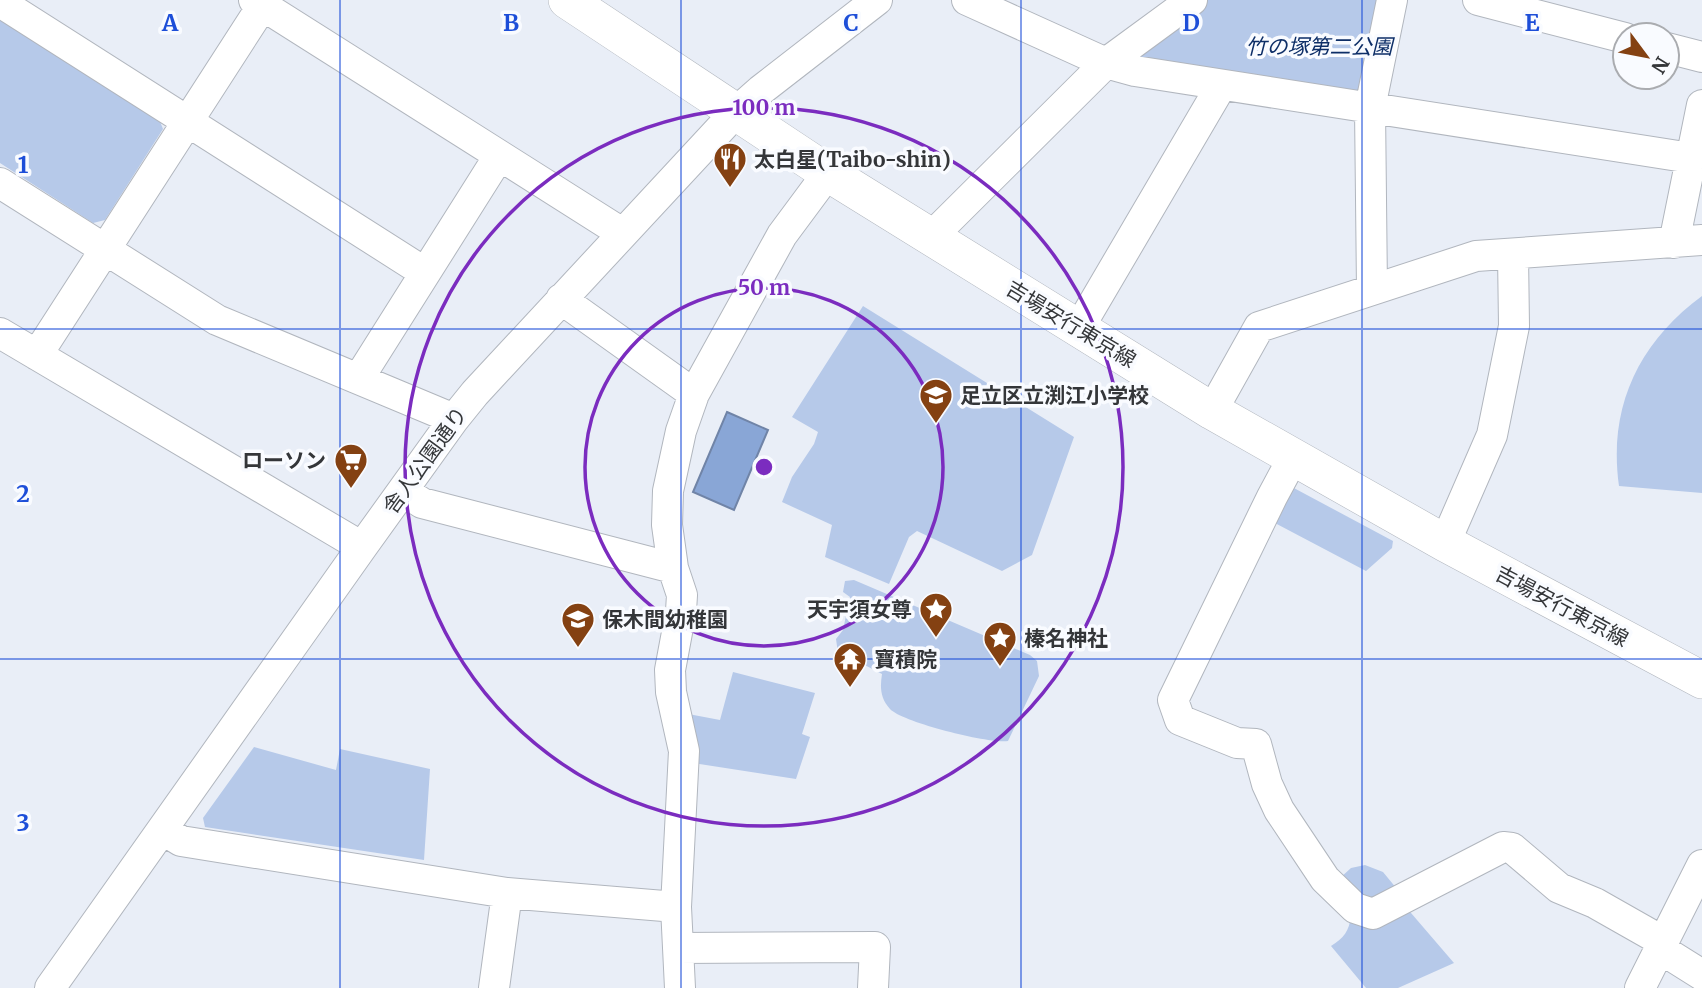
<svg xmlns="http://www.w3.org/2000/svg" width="1702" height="988" viewBox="0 0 1702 988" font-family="Merriweather,'Noto Sans JP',serif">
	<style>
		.green { fill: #b6c9e9 }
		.water { fill: #89a6d6; stroke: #7084a7; stroke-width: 2 }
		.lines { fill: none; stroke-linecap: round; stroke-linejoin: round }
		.minor-casing { stroke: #b1b6be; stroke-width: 32 }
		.major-casing { stroke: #b1b6be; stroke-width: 38 }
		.minor { stroke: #fff; stroke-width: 30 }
		.major { stroke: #fff; stroke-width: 37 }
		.grid { fill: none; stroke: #1d4ed8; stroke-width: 2; stroke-opacity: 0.55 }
		.ring { fill: none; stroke: #7b2cbf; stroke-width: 3.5 }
		.labels { text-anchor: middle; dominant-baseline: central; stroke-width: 7; stroke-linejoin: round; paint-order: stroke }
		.park-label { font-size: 21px; font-style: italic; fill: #0d2e67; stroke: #f9fbff }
		.poi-label { font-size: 21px; font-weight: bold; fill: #343639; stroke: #f9fbff; text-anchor: start }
		.street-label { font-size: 21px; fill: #343639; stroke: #f9fbff }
		.grid-label { font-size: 23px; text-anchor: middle; font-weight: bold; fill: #1d4ed8; stroke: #f9fbff; stroke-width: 7; stroke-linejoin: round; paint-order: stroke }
		.centre { fill: #7b2cbf; stroke: #f9fbff; stroke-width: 3.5 }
		.ring-label { font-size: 21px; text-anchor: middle; font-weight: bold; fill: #7b2cbf; stroke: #f9fbff; stroke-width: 7; stroke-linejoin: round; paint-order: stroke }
	</style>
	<rect width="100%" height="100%" fill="#e9eef7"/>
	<!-- green -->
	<path class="green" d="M 1206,0 L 1378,0 L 1361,88 L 1350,97 L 1143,66 L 1139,51 Z
		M 0,15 L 159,119 L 163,129 L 105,220 L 93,223 L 0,163 Z
		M 1702,296 L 1702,493 L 1619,486 C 1608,408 1638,343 1702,296 Z
		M 863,306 L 1074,437 L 1032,555 L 1002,571 L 917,531 L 909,537 L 889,584 L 825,557 L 832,525 L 782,502 L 792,477 L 814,444 L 818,432 L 792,417 Z
		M 1292,487 L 1393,541 L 1392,548 L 1366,571 L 1273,522 Z
		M 854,580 L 1030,655 L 1037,661 L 1039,676 L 1008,741 C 989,744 902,722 890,709 C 880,698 880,687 882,674 L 855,660 L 843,659 L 838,653 L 836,639 L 843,630 L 850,597 L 843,592 L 845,581 Z
		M 733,672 L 815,693 L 802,734 L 810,737 L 796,779 L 693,763 L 683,713 L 720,720 Z
		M 254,747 L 336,770 L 340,749 L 430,769 L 424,860 L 205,827 L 203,818 Z
		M 1365,865 L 1383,872 L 1397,889 L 1369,902 L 1340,878 L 1351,868 Z
		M 1405,906 L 1454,963 L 1398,988 L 1366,988 L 1331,946 C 1344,938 1349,931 1351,916 Z"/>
	<!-- water -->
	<path class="water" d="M 727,412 L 768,430 L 734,510 L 693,492 Z"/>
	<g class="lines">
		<defs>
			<path id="minor" d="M 254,0 L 622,233
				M 967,0 L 1106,63 L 1135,71 L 1691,158
				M 1478,0 L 1625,38
				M 0,2 L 424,272
				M 1667,48 L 1702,57
				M 0,183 L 217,320 L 454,419
				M 930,238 L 1106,63 L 1192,0
				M 1674,243 L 1702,105
				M 1372,290 L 1370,108 L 1392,0
				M 561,299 L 694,394
				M 1079,328 L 1221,86
				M 0,333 L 362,547
				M 37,355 L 266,0
				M 359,378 L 499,156
				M 1212,411 L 1259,327 L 1476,256 L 1702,240
				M 1293,458 L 1272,497 L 1173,700 L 1180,720 L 1237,743 L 1256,744 L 1267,784 L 1279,810 L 1325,879 L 1355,908 L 1373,914 L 1503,847 L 1512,848 L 1559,888 L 1595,903 L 1662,941
				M 403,491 L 422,503 L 673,568
				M 1445,543 L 1492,435 L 1514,326 L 1513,254
				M 163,830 L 181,841 L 507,893 L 676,907
				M 678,948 L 875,947 L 873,988
				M 1659,948 L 1702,975
				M 50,988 L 362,547 L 454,419 L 475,393 L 735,113 L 761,90 L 877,0
				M 494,988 L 507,893
				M 680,988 L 676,907 L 684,751 L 671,692 L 670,670 L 681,611 L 682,595 L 673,568 L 667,525 L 668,491 L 681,431 L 694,394 L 782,235 L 828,173
				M 1640,988 L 1702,865"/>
			<path id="major" d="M 567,0 L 828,173 L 1212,411 L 1445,543 L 1702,680"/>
		</defs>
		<!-- minor casing -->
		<use href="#minor" class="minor-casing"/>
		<!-- major casing -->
		<use href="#major" class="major-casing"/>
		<!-- minor -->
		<use href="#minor" class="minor"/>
		<!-- major -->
		<use href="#major" class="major"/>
	</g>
	<!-- grid -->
	<path class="grid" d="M 340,0 L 340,988M 681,0 L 681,988M 1021,0 L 1021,988M 1362,0 L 1362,988M 0,329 L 1702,329M 0,659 L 1702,659"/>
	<!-- distance rings -->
	<g class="ring">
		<circle cx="764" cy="467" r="179"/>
		<circle cx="764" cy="467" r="359"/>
	</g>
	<!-- icons -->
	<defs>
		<symbol id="restaurant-pin" viewBox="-11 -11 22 30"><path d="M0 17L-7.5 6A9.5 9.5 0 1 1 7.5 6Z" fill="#844112" stroke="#f9fbff"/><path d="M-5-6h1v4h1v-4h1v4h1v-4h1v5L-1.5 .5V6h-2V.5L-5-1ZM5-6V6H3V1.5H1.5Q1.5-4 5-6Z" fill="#fff"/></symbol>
		<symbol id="school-pin" viewBox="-11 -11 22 30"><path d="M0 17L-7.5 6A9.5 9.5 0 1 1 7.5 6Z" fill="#844112" stroke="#f9fbff"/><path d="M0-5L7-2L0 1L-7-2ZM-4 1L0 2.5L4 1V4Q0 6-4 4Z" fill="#fff"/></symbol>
		<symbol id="supermarket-pin" viewBox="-11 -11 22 30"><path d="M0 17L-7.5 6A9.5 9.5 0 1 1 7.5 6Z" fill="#844112" stroke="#f9fbff"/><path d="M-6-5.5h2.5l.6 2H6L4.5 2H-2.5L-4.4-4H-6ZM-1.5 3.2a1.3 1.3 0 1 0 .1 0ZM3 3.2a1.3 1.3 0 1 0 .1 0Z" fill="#fff"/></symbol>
		<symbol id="sight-pin" viewBox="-11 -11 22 30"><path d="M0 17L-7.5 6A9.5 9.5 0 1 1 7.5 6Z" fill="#844112" stroke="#f9fbff"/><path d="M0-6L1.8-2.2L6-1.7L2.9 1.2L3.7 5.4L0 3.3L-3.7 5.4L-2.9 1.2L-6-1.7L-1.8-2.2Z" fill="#fff"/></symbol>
		<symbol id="temple-pin" viewBox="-11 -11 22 30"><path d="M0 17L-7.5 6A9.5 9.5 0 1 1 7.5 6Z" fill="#844112" stroke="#f9fbff"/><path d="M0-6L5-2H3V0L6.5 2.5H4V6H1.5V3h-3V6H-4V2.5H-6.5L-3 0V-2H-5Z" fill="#fff"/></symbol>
	</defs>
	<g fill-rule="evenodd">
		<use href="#restaurant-pin" x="711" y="140" width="38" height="52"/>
		<use href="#school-pin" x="917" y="376" width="38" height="52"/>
		<use href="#supermarket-pin" x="332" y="441" width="38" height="52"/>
		<use href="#sight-pin" x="917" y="590" width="38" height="52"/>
		<use href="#school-pin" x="559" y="600" width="38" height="52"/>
		<use href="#sight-pin" x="981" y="619" width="38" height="52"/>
		<use href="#temple-pin" x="831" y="640" width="38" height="52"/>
	</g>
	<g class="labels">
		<!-- park labels -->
		<g class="park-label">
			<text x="1319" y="46">竹の塚第二公園</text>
		</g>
		<!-- poi labels -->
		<g class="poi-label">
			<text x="754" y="159">太白星(Taibo-shin)</text>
			<text x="960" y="395">足立区立渕江小学校</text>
			<text x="326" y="460" text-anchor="end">ローソン</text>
			<text x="912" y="609" text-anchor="end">天宇須女尊</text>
			<text x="602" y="619">保木間幼稚園</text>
			<text x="1024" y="638">榛名神社</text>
			<text x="874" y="659">寶積院</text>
		</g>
		<!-- street labels -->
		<g class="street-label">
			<text transform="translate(1071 324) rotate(31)">吉場安行東京線</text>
			<text transform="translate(425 460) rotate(-54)">舎人公園通り</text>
			<text transform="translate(1562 606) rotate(28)">吉場安行東京線</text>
		</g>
	</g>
	<g class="grid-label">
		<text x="170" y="31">A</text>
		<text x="511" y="31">B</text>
		<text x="851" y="31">C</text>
		<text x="1191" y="31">D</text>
		<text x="1532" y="31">E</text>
		<text x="23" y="173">1</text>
		<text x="23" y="502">2</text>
		<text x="23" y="831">3</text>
	</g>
	<circle cx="764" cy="467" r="10" class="centre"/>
	<g class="ring-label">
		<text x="764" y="115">100 m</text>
		<text x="764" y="295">50 m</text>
	</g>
	<!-- north arrow -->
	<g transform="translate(1646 56) rotate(122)"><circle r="33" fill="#f9fbff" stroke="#aaacb0" stroke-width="2"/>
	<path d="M0-5L12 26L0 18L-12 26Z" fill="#844112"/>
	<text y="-10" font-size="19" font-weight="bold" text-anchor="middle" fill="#343639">N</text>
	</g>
</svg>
